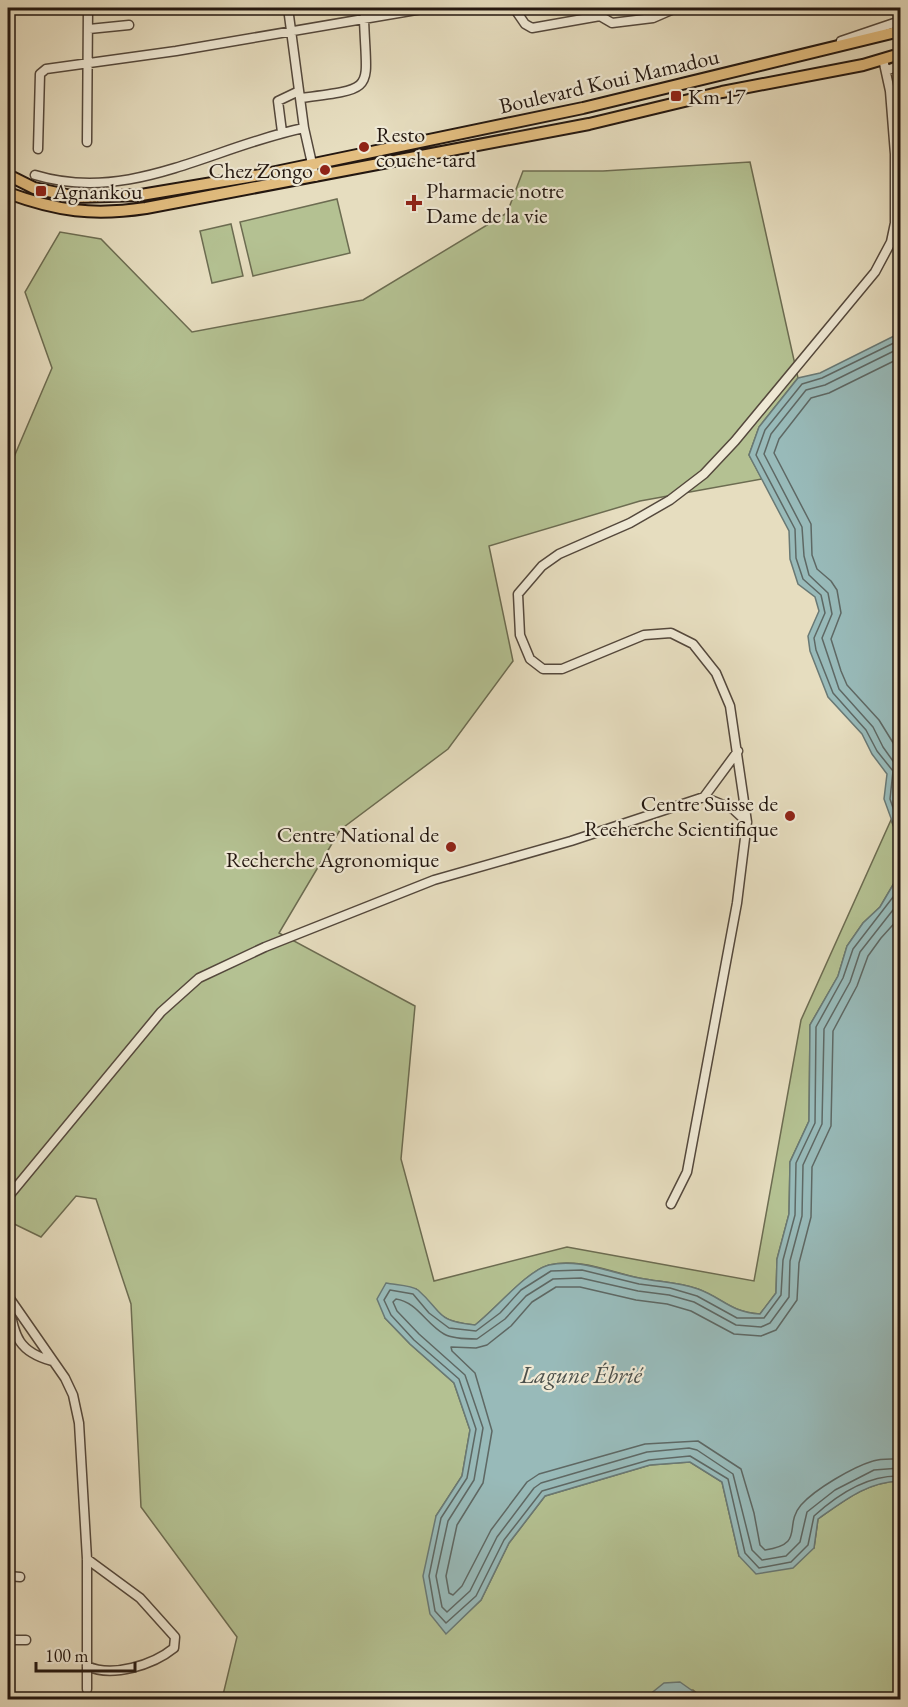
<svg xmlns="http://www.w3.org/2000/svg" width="908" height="1707" viewBox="0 0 908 1707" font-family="'EB Garamond',serif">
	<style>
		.green { fill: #b4c192; stroke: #6c6c51; stroke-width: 1.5 }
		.water { fill: #98bab9; stroke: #697975; stroke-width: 1.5 }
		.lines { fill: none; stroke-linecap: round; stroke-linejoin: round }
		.shore { stroke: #5e6864; stroke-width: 1.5 }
		.minor-casing { stroke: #54483c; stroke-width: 11 }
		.major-casing { stroke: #231710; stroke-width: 14 }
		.minor { stroke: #efe9d5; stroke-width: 8 }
		.major { stroke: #e3be80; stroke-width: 10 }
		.poi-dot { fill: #8f2418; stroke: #efe9d5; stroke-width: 2 }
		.labels { text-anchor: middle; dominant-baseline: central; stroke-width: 4.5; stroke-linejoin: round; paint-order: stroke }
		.street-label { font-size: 22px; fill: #231710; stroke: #efe9d5 }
		.poi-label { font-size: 22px; fill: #231710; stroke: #efe9d5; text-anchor: start }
		.water-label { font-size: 24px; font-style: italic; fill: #4c504b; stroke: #efe9d5 }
	</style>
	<rect width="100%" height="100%" fill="#e6ddbf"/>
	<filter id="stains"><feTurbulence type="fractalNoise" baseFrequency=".00333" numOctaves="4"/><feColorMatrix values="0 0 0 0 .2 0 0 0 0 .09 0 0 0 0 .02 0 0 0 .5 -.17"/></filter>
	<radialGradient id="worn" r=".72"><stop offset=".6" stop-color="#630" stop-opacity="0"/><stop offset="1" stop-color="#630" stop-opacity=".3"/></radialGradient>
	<!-- green -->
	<path class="green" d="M 750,162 L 798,378 L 759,427 L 749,455 L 762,479 L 640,501 L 489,546 L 513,661 L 448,749 L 340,830 L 279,933 L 415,1006 L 401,1159 L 434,1281 L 567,1247 L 754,1281 L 801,1020 L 891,820 L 900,843 L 900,873 L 880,907 L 863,923 L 847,946 L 838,976 L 810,1025 L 809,1121 L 790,1162 L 789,1214 L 777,1259 L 776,1293 L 760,1314 C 728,1311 724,1299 698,1289 C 678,1282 659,1282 639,1278 C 610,1272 580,1258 549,1265 C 527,1271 495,1310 475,1325 C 442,1322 437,1314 416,1289 L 385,1318 L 410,1344 L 454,1383 L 470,1430 L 462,1476 L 436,1516 L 446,1633 L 481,1600 L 509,1543 L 545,1496 L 650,1465 L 690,1462 L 722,1482 L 739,1556 L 814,1548 L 818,1519 C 845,1500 867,1482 900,1481 L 900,1699 L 704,1699 L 693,1690 L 647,1694 L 644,1700 L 222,1699 L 237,1637 L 141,1507 L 131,1304 L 96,1199 L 76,1196 L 41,1237 L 8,1221 L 8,471 L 52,368 L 25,292 L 60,232 L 101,239 L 192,332 L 363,300 L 507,213 L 523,171 L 603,171 Z
		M 337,199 L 350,253 L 253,276 L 240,222 Z
		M 231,224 L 243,276 L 212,283 L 200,231 Z"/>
	<!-- water -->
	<path class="water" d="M 900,333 L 900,843 L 884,799 L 887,774 L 872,754 L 862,734 L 828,697 L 810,651 L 808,636 L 819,611 L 815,597 L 798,584 L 790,559 L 789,531 L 749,455 L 759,427 L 798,378 L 820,373 Z
		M 900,873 L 900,1481 C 867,1482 845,1500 818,1519 L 814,1548 L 793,1568 L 756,1574 L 739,1556 L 722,1482 L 690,1462 L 650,1465 L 545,1496 L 509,1543 L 481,1600 L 446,1634 L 430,1614 L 423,1576 L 436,1516 L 462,1476 L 470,1430 L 454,1383 L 410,1344 L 385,1318 L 377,1299 L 386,1283 C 395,1285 411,1285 418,1290 C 444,1313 435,1321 475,1325 C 495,1310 526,1271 549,1265 C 579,1258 610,1273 639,1278 C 659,1282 678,1282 698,1289 C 723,1298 730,1312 760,1314 L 776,1293 L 777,1259 L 789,1214 L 790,1162 L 809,1121 L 810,1025 L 838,976 L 847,946 L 863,923 L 880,907 Z
		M 680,1682 L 704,1699 L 644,1699 L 664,1683 Z"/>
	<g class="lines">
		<!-- shore -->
		<path class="shore" d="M 900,340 L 822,378 L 802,384 L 765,430 L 756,455 L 795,529 L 796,558 L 803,579 L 821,595 L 825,613 L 814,638 L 816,650 L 833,693 L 866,730 L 877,751 L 893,771 L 890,799 L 900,828
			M 900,348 L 825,385 L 806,390 L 771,434 L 764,454 L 802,527 L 804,556 L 809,575 L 828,593 L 832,614 L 822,638 L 839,689 L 873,727 L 883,747 L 900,771
			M 900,358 L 829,393 L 811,398 L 779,439 L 774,453 L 811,524 L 812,555 L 817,569 L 831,581 L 837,590 L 841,613 L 831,639 L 841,671 L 847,685 L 879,720 L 900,754
			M 900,888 L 853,949 L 843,978 L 816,1027 L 815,1123 L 796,1163 L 795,1215 L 783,1260 L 781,1295 L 764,1318 L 737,1318 L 697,1296 L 670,1288 L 639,1284 L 582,1270 L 551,1271 L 521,1290 L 500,1313 L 476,1331 L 449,1328 L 429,1313 L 413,1294 L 390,1290 L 384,1300 L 391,1315 L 414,1340 L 459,1379 L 476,1429 L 467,1478 L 441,1518 L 429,1576 L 435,1611 L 446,1623 L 476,1596 L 504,1540 L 542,1491 L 649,1460 L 690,1456 L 728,1479 L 745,1553 L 759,1568 L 791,1562 L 808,1545 L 814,1516 C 837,1495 868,1475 900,1476
			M 900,901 L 860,952 L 850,982 L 824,1029 L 822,1124 L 803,1165 L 802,1216 L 790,1261 L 789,1297 L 770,1323 L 761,1327 L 736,1325 L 694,1302 L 669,1295 L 638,1291 L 581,1278 L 553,1279 L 526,1296 L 505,1319 L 477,1339 C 467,1339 453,1339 444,1334 C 426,1324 417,1302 396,1299 L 393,1302 L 397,1311 L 419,1334 L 465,1375 L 483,1428 L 474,1480 L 448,1521 L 436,1576 L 442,1607 L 447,1612 L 470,1591 L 497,1537 L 534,1488 L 541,1483 L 647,1452 L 689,1448 L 697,1450 L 733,1474 L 752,1550 L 762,1560 L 786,1556 L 800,1542 L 807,1512 L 835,1490 L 874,1470 L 900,1468
			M 900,917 L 881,938 L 868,956 L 857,986 L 833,1031 L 831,1126 L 812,1167 L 811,1217 L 799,1263 L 797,1300 L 776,1330 L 761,1336 L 734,1334 L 691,1311 L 667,1304 L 636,1300 L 580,1287 L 556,1287 L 532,1302 L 511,1326 L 487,1345 L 476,1348 L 451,1347 L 452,1351 L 475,1373 L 492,1431 L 483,1483 L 457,1525 L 446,1576 L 449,1593 L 453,1595 L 462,1586 L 491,1530 L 527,1482 L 539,1474 L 645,1444 L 698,1441 L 741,1469 L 754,1513 L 760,1545 L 765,1550 C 806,1544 783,1526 801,1505 C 815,1489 853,1467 873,1461 C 881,1458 892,1459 900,1459"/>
		<defs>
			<path id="minor" d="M 288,8 L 304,128 L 315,177
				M 514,8 L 525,24 L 532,28 L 600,16 L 612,23 L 653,18 L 676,8
				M 893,8 L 900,14
				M 89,29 L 129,25
				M 841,41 L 900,21
				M 886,71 L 900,65
				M 301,98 C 379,88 366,91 364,18
				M 282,132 L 278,101 L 299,91
				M 87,142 L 88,8
				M 38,149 L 40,74 L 46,69 L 176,51 L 428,8
				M 35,175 C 130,204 214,146 304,128
				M 704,797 L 733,809 L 747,822
				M 8,1197 L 161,1012 L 199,978 L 265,947 L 434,880 L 571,841 L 704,797 L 738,751
				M 671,1204 L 687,1172 L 737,903 L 747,822 L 730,706 L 716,673 L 693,644 L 671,633 L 644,635 L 562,669 L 543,669 L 530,659 L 520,635 L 518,594 L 542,566 L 559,554 L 630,523 L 670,500 L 704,474 L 735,441 L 875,272 L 891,242 L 895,223 L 895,154 L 890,91 L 883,59
				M 8,1296 L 65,1378 L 73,1395 L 79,1423 L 87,1559 L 87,1689
				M 8,1301 C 15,1335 16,1351 52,1361
				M 87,1559 L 140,1598 L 175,1637 L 174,1648 C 153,1665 112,1678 87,1666
				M 8,1576 L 20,1577
				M 8,1640 L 26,1640"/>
			<path id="major" d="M 8,175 L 34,188 L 76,197 L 141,195 L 266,174 L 583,108 L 900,31
				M 8,193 C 57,211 93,216 146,208 L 589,124 L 722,92 L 863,65 L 900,54"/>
		</defs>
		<!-- minor casing -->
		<use href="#minor" class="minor-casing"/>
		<!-- major casing -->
		<use href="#major" class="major-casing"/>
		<!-- minor -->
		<use href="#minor" class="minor"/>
		<!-- major -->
		<use href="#major" class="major"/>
	</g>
	<!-- markers -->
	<g class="poi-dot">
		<rect x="670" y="90" width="12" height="12" rx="3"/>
		<circle cx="364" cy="147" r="6"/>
		<circle cx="325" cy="170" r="6"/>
		<rect x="35" y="185" width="12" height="12" rx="3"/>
		<path d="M411 194h6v6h6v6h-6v6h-6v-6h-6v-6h6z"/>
		<circle cx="790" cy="816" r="6"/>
		<circle cx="451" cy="847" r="6"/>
	</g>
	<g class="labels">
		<!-- street labels -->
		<g class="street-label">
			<text transform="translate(609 81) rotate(-13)">Boulevard Koui Mamadou</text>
		</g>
		<!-- poi labels -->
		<g class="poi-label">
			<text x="688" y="96">Km 17</text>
			<text x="376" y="134">Resto<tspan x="376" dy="25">couche-tard</tspan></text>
			<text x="313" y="170" text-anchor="end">Chez Zongo</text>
			<text x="426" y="190">Pharmacie notre<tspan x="426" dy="25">Dame de la vie</tspan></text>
			<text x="53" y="191">Agnankou</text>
			<text x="778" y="803" text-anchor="end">Centre Suisse de<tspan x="778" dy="25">Recherche Scientifique</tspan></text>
			<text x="439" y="834" text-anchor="end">Centre National de<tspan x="439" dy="25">Recherche Agronomique</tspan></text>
		</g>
		<!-- water labels -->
		<g class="water-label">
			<text x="581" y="1374">Lagune Ébrié</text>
		</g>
	</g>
	<!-- margin -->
	<rect width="908" height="1707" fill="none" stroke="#e6ddbf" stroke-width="30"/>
	<rect x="9" y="9" width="890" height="1689" fill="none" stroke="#231710" stroke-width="3"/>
	<rect x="15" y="15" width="878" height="1677" fill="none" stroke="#231710" stroke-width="1.5"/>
	<!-- scale -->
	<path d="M36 1662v9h99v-9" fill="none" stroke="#231710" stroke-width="3"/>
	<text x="45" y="1662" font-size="18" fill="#231710" stroke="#efe9d5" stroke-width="4.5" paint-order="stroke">100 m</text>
	<rect width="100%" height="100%" filter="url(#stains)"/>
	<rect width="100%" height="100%" fill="url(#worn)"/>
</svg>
